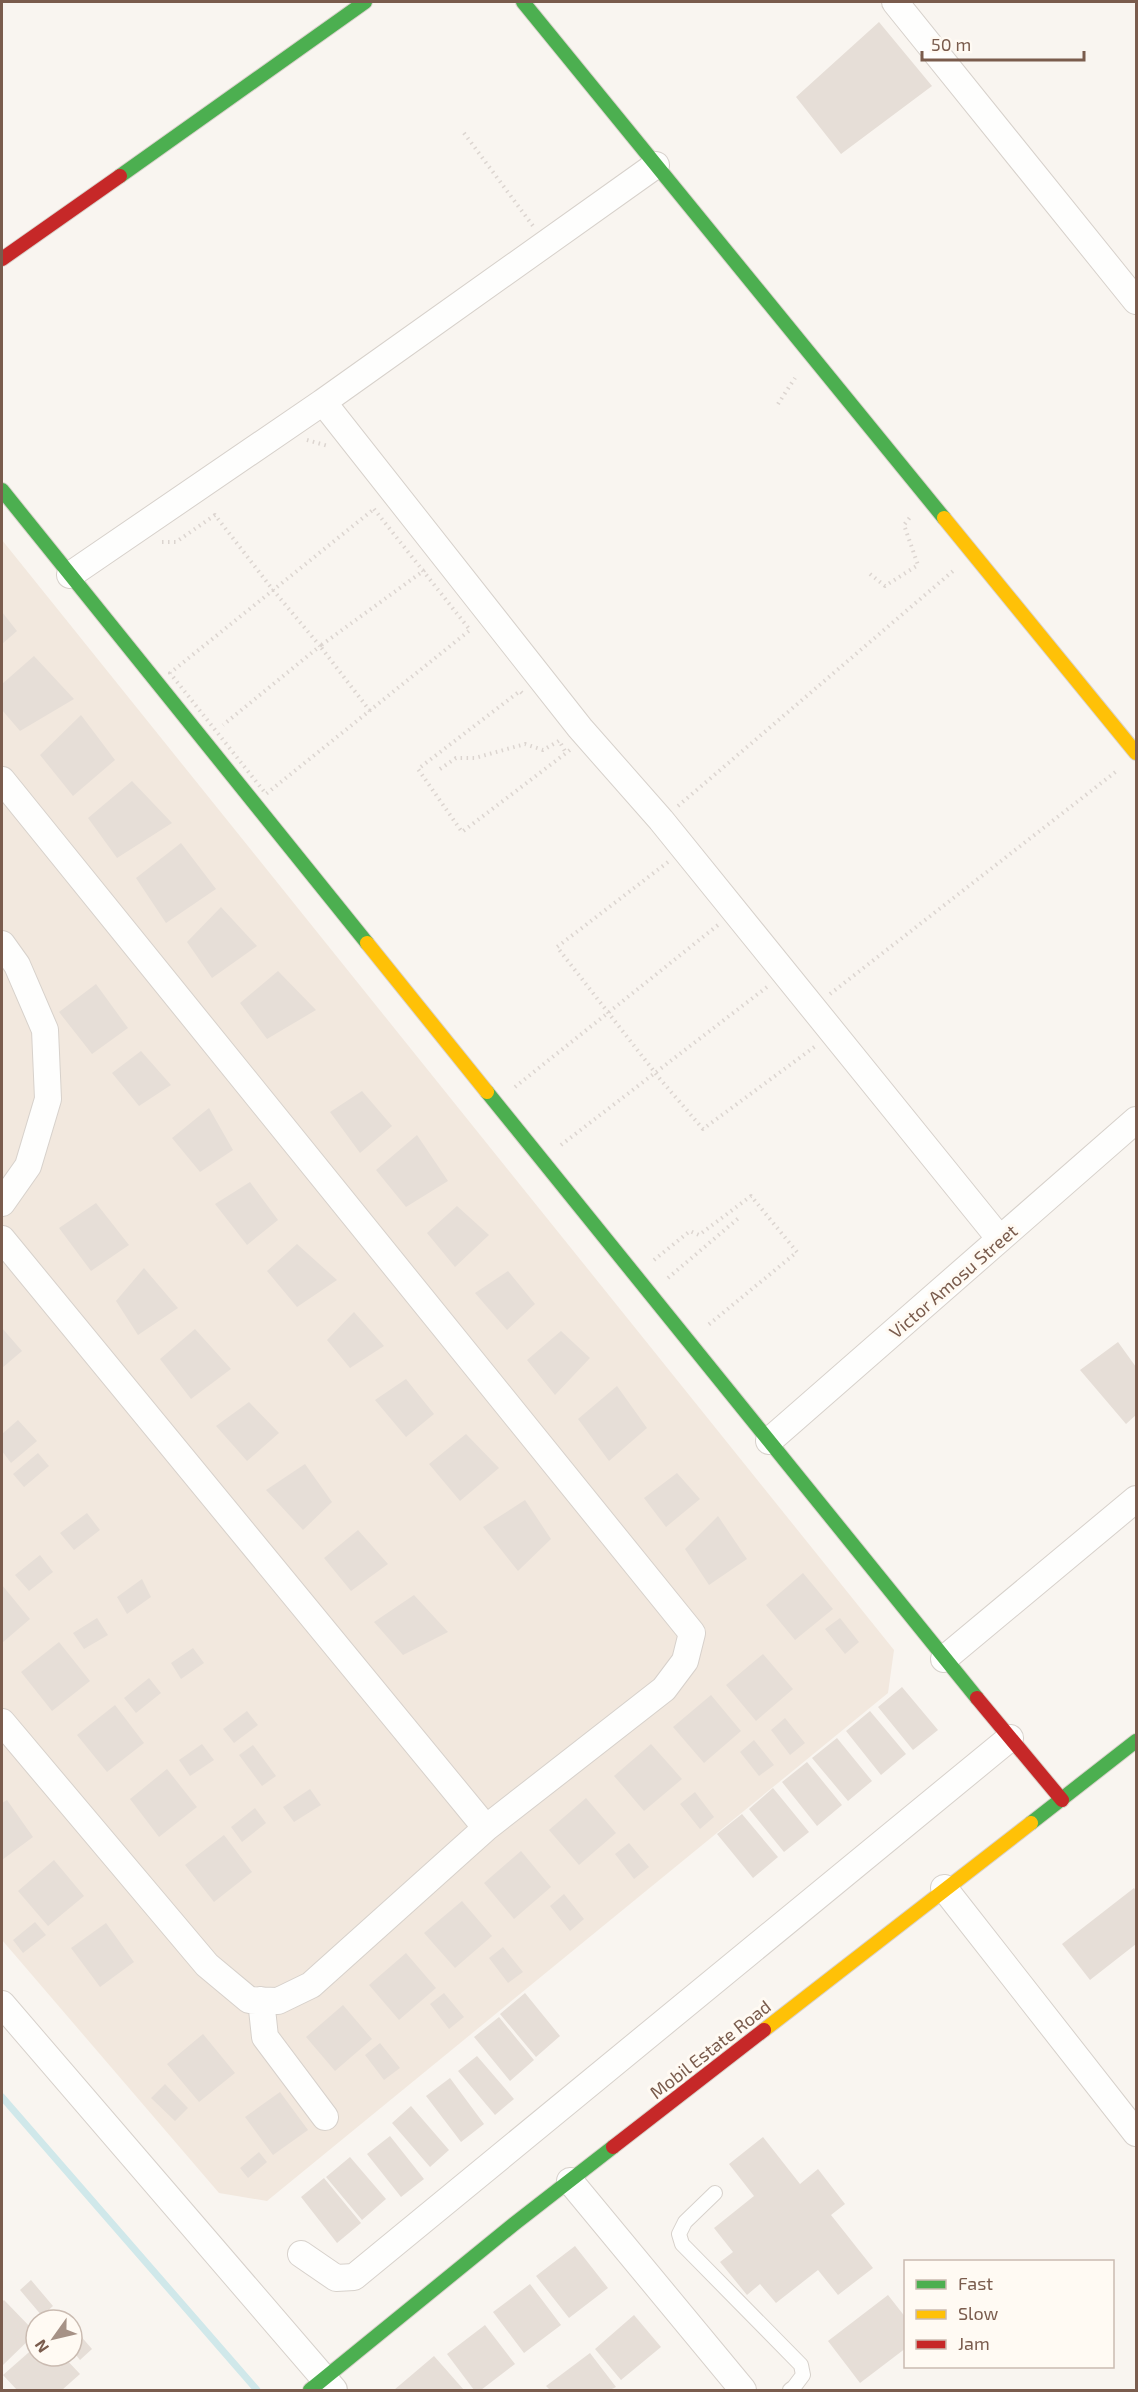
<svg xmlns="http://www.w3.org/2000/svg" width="1138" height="2392" viewBox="0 0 1138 2392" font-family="'Exo 2',sans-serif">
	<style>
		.residential { fill: #f2e8de }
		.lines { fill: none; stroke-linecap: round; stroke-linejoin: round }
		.stream { stroke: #d0e8ea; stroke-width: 7 }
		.building { fill: #e6ded7 }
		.lane-casing { stroke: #d7d1cb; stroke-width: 16 }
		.street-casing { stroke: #d7d1cb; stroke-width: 28 }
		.fast-casing { stroke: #d9d2cb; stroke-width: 16 }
		.slow-casing { stroke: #d9d2cb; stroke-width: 16 }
		.jam-casing { stroke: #d9d2cb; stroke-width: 16 }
		.path { stroke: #dcd5d0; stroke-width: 4; stroke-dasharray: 1.5 4.5; stroke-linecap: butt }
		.lane { stroke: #fefefd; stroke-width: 14 }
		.street { stroke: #fefefd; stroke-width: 26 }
		.fast { stroke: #4caf50; stroke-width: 14 }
		.slow { stroke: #ffc107; stroke-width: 14 }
		.jam { stroke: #c62828; stroke-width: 14 }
		.labels { text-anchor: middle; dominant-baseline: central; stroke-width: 6; stroke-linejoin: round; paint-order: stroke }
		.street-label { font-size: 18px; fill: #7a5c4d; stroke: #fffaf3 }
	</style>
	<rect width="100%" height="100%" fill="#f9f5f0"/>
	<!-- residential -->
	<path class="residential" d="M 2,540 L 894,1650 L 888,1693 L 267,2201 L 219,2193 L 2,1940 Z"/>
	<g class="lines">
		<!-- stream -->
		<path class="stream" d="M 2,2097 L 257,2390"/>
	</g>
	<!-- building -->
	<path class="building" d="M 879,22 L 932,86 L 841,154 L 796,97 Z
		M 2,612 L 17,631 L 2,644 Z
		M 34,656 L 74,699 L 20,731 L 2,710 L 2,684 Z
		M 81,715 L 115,760 L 73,796 L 40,755 Z
		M 132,781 L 172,823 L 117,858 L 88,818 Z
		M 181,843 L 216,889 L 166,923 L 136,878 Z
		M 221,907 L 257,946 L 212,978 L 187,942 Z
		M 278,971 L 316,1010 L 267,1039 L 240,1003 Z
		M 96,984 L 128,1028 L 92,1054 L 59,1012 Z
		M 141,1051 L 171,1085 L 139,1106 L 112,1073 Z
		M 362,1091 L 392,1126 L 360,1153 L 330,1112 Z
		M 209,1108 L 233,1150 L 200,1172 L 172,1138 Z
		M 417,1135 L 448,1181 L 406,1207 L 376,1170 Z
		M 250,1182 L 278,1220 L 247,1245 L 215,1204 Z
		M 96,1203 L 129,1245 L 91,1271 L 59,1228 Z
		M 457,1206 L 489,1235 L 455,1267 L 427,1233 Z
		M 297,1244 L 337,1280 L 297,1307 L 267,1271 Z
		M 144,1268 L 178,1308 L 138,1335 L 116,1301 Z
		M 508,1271 L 535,1304 L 507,1330 L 475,1293 Z
		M 354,1312 L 384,1346 L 350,1368 L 327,1340 Z
		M 2,1328 L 22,1351 L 2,1368 Z
		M 195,1329 L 231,1369 L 191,1399 L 160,1359 Z
		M 561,1331 L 590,1358 L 555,1395 L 527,1360 Z
		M 1118,1342 L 1136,1367 L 1136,1415 L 1126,1424 L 1080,1370 Z
		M 406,1379 L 434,1414 L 406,1437 L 375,1400 Z
		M 617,1386 L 647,1428 L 609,1461 L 578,1419 Z
		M 249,1402 L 279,1433 L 247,1461 L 216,1426 Z
		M 18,1420 L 37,1441 L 11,1463 L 2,1451 L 2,1434 Z
		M 466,1434 L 499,1468 L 460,1501 L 429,1464 Z
		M 38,1453 L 49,1466 L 24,1487 L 13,1474 Z
		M 305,1464 L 332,1502 L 303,1530 L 266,1490 Z
		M 677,1473 L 700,1499 L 666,1527 L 644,1498 Z
		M 525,1500 L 551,1539 L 518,1571 L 483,1527 Z
		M 87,1513 L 100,1530 L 74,1550 L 60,1533 Z
		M 718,1516 L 747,1559 L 709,1585 L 685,1549 Z
		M 358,1530 L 388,1564 L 351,1591 L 324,1558 Z
		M 40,1555 L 53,1572 L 29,1591 L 15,1575 Z
		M 803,1573 L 833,1609 L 795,1640 L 766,1605 Z
		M 142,1579 L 151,1597 L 127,1614 L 117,1597 Z
		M 2,1585 L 30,1619 L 2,1643 Z
		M 414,1595 L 448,1632 L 403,1655 L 374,1622 Z
		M 97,1618 L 108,1635 L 84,1649 L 73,1633 Z
		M 840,1618 L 859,1642 L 845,1654 L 825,1629 Z
		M 59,1642 L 90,1681 L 52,1711 L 21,1672 Z
		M 193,1648 L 204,1663 L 181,1679 L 171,1663 Z
		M 763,1654 L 793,1689 L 756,1721 L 726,1685 Z
		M 149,1678 L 161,1693 L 136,1713 L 124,1698 Z
		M 902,1687 L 938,1730 L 913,1750 L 878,1707 Z
		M 711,1695 L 741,1731 L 704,1763 L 673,1727 Z
		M 115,1705 L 144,1743 L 107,1772 L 77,1735 Z
		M 247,1711 L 258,1725 L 234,1743 L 223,1729 Z
		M 870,1711 L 906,1754 L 881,1775 L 846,1731 Z
		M 785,1718 L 805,1743 L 790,1755 L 771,1730 Z
		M 837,1738 L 872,1781 L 848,1801 L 812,1758 Z
		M 754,1740 L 774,1765 L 759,1776 L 740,1752 Z
		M 202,1744 L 214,1760 L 190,1776 L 179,1760 Z
		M 651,1744 L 682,1779 L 644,1811 L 614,1776 Z
		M 253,1745 L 276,1776 L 262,1786 L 239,1755 Z
		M 807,1762 L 842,1805 L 817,1826 L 782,1782 Z
		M 167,1769 L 197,1807 L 159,1837 L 130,1799 Z
		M 773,1788 L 809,1832 L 784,1852 L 749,1809 Z
		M 310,1789 L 321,1805 L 294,1822 L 283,1807 Z
		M 695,1792 L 714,1817 L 700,1829 L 680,1804 Z
		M 586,1798 L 616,1833 L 579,1865 L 549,1830 Z
		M 7,1800 L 33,1837 L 2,1860 L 2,1803 Z
		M 255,1808 L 266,1823 L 242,1842 L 231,1827 Z
		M 742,1814 L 778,1857 L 753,1878 L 717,1834 Z
		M 224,1835 L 252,1872 L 214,1902 L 185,1865 Z
		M 629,1843 L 649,1867 L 634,1879 L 615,1854 Z
		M 521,1851 L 551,1887 L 514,1919 L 484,1883 Z
		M 54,1860 L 84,1896 L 48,1926 L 18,1891 Z
		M 1134,1888 L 1136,1891 L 1136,1944 L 1090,1980 L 1062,1944 Z
		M 564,1894 L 584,1919 L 570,1931 L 550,1906 Z
		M 462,1901 L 492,1936 L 455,1968 L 424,1933 Z
		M 35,1922 L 46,1935 L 23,1953 L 13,1940 Z
		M 106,1923 L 134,1962 L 100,1987 L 71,1948 Z
		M 503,1947 L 523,1972 L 508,1983 L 489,1958 Z
		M 406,1953 L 436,1988 L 399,2020 L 369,1985 Z
		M 444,1993 L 464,2017 L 449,2029 L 430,2004 Z
		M 525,1993 L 560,2036 L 536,2057 L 500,2014 Z
		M 343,2005 L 372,2039 L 335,2071 L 306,2037 Z
		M 499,2017 L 534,2060 L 510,2081 L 474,2037 Z
		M 203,2034 L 235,2073 L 199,2102 L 167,2064 Z
		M 380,2043 L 400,2068 L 384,2080 L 365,2055 Z
		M 477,2056 L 514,2099 L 495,2115 L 458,2071 Z
		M 450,2078 L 484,2124 L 461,2142 L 426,2096 Z
		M 165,2084 L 188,2108 L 175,2121 L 151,2098 Z
		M 280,2092 L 308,2130 L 273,2155 L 245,2117 Z
		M 411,2106 L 449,2150 L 430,2167 L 392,2123 Z
		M 390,2136 L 424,2179 L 401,2197 L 367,2154 Z
		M 763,2137 L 800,2184 L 818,2169 L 845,2204 L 831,2215 L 873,2268 L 838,2295 L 818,2270 L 776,2303 L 760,2284 L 747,2295 L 720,2262 L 733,2252 L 714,2228 L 754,2196 L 729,2164 Z
		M 259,2152 L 267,2162 L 248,2178 L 240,2168 Z
		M 350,2157 L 386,2199 L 362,2220 L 326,2177 Z
		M 324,2178 L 361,2223 L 337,2243 L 301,2197 Z
		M 575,2246 L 608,2288 L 569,2318 L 536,2276 Z
		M 31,2280 L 53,2306 L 42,2316 L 20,2290 Z
		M 530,2284 L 561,2325 L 524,2353 L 493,2312 Z
		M 888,2295 L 906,2318 L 906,2348 L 860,2383 L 828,2341 Z
		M 4,2300 L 36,2333 L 3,2365 L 2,2302 Z
		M 634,2315 L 661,2347 L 621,2380 L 595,2349 Z
		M 485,2325 L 515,2364 L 481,2390 L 474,2390 L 447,2354 Z
		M 72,2326 L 92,2349 L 80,2360 L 72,2350 Z
		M 36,2346 L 36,2356 L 63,2356 L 80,2374 L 62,2390 L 17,2390 L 3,2375 Z
		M 590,2353 L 616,2387 L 610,2390 L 550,2390 L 546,2386 Z
		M 434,2356 L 464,2390 L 394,2390 Z"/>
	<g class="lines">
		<defs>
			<path id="lane" d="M 715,2193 L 685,2222 L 679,2234 L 682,2244 L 801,2365 L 803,2375 L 794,2387 L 790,2390"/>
			<path id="street" d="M 895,2 L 1136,301
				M 323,402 L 656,165
				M 70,575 L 323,402 L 580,728 L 661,820 L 1000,1239
				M 2,780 L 692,1633 L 685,1661 L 664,1689 L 486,1828 L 311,1985 L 278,2001 L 249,2000 L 207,1965 L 2,1722
				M 2,944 L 17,965 L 45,1030 L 48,1099 L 28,1166 L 2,1203
				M 2,1239 L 486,1828
				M 769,1441 L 1136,1120
				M 944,1659 L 1136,1499
				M 944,1888 L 1136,2133
				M 261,2000 L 265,2037 L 325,2117
				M 2,2004 L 334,2390
				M 570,2181 L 743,2390
				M 301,2254 L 336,2278 L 354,2277 L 1010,1738"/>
			<path id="fast" d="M 523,2 L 944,518
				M 120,176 L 365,2
				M 2,490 L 367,943
				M 487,1092 L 977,1698
				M 1031,1823 L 1136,1741
				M 310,2390 L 514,2224 L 613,2147"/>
			<path id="slow" d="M 944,518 L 1136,753
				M 367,943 L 487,1092
				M 764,2030 L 1031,1823"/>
			<path id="jam" d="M 2,259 L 120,176
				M 977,1698 L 1062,1800
				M 613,2147 L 764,2030"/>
		</defs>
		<!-- lane casing -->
		<use href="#lane" class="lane-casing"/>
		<!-- street casing -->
		<use href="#street" class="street-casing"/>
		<!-- fast casing -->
		<use href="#fast" class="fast-casing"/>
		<!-- slow casing -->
		<use href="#slow" class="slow-casing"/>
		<!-- jam casing -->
		<use href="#jam" class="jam-casing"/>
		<!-- path -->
		<path class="path" d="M 464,133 L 533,226
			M 778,404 L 795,378
			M 307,440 L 328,446
			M 374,509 L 470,630 L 266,794 L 170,673 Z
			M 162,542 L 176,542 L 215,515 L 273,590 L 320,646 L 223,725
			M 870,574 L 885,586 L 918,565 L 904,525 L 911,516
			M 522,693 L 520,691 L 418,769 L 462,832 L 570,750
			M 370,711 L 320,646 L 426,569
			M 561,744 L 566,753
			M 440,769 L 456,758 L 475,758 L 525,744 L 543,750 L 562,739
			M 678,806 L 953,571
			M 668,862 L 557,947 L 660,1079 L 703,1129 L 817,1045
			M 830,994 L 1118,770
			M 515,1087 L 718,925
			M 561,1145 L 767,987
			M 654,1260 L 690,1231 L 699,1235 L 751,1196 L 797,1252 L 707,1326
			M 668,1278 L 741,1216"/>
		<!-- lane -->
		<use href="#lane" class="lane"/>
		<!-- street -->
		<use href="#street" class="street"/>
		<!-- fast -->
		<use href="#fast" class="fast"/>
		<!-- slow -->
		<use href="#slow" class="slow"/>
		<!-- jam -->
		<use href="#jam" class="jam"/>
	</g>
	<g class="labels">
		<!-- street labels -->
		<g class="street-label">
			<text transform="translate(953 1281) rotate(-41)">Victor Amosu Street</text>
			<text transform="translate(710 2049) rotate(-38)">Mobil Estate Road</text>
		</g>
	</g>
	<!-- border -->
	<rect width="1138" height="2392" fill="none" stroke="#7a5c4d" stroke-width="6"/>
	<!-- legend -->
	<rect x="904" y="2260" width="210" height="108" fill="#fffaf3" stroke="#cabbb1" stroke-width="1.5"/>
	<rect x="916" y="2280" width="30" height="9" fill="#4caf50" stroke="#cabbb1" stroke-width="1.5"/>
	<text x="958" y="2290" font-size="18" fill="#7a5c4d">Fast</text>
	<rect x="916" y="2310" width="30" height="9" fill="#ffc107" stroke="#cabbb1" stroke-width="1.5"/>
	<text x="958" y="2320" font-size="18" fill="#7a5c4d">Slow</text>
	<rect x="916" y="2340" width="30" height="9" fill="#c62828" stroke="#cabbb1" stroke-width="1.5"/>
	<text x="958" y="2350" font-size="18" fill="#7a5c4d">Jam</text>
	<!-- north arrow -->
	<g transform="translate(54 2338) rotate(236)"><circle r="28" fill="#fffaf3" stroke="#cabbb1" stroke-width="1.5"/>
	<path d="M0-4.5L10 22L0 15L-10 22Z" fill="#a69286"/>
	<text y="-9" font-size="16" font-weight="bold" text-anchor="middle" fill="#7a5c4d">N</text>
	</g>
	<!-- scale -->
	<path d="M922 51v9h162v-9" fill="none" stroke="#7a5c4d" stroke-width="3"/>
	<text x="931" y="51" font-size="18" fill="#7a5c4d" stroke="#fffaf3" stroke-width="4.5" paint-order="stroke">50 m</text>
</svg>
